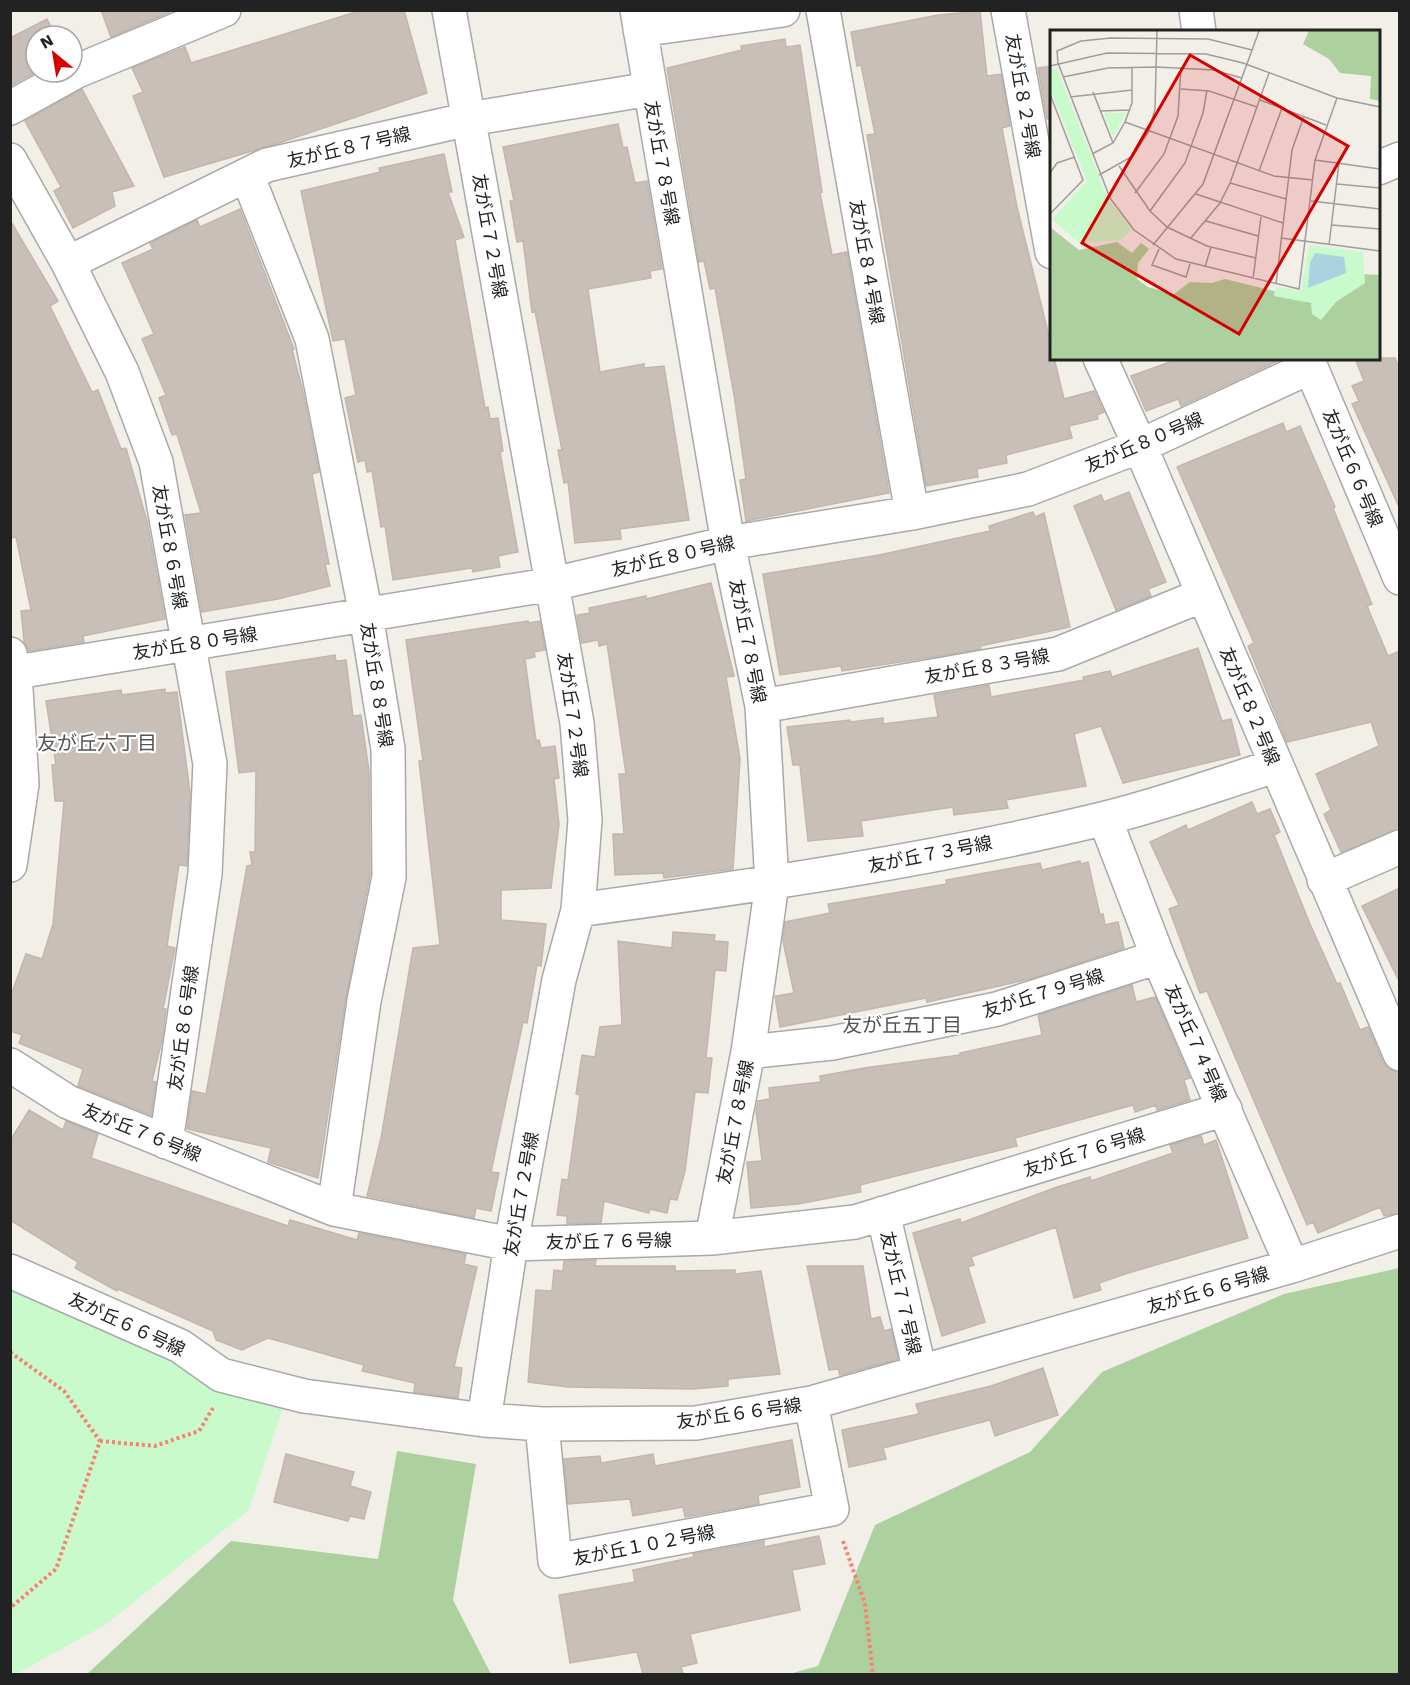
<svg xmlns="http://www.w3.org/2000/svg" width="1410" height="1685" viewBox="0 0 1410 1685" font-family="'Work Sans','Noto Sans JP',sans-serif">
	<style>
		.forest { fill: #add19e }
		.park { fill: #c8facc }
		.building { fill: #c7bfb8; stroke: #c4b6ab; stroke-width: 1.5 }
		.lines { fill: none; stroke-linecap: round; stroke-linejoin: round }
		.minor-casing { stroke: #a9a9a9; stroke-width: 36 }
		.path { stroke: #fa8072; stroke-width: 4; stroke-dasharray: 3 3; stroke-linecap: butt }
		.minor { stroke: #fff; stroke-width: 33 }
		.labels { text-anchor: middle; dominant-baseline: central; stroke-width: 4.5; stroke-linejoin: round; paint-order: stroke }
		.street-label { font-size: 18px; fill: #222; stroke: #fff }
		.neighbourhood-label { font-size: 20px; fill: #555; stroke: #fff }
		.inset-road { fill: none; stroke: #9f9d99; stroke-width: 1.5 }
		.view { fill: #d40000; fill-opacity: 0.15; stroke: #d40000; stroke-width: 3 }
		.inset-edge { fill: none; stroke: #222; stroke-width: 3 }
	</style>
	<rect width="100%" height="100%" fill="#f2efe9"/>
	<!-- forest -->
	<path class="forest" d="M 1399,1268 L 1399,1674 L 789,1674 L 818,1666 L 875,1525 L 1030,1452 L 1102,1372 L 1284,1294 Z
		M 397,1451 L 476,1464 L 453,1600 L 491,1674 L 87,1674 L 231,1541 L 378,1559 Z"/>
	<!-- park -->
	<path class="park" d="M 10,1288 L 285,1401 L 249,1510 L 105,1625 L 16,1674 L 10,1674 Z"/>
	<!-- building -->
	<path class="building" d="M 101,10 L 171,10 L 172,11 L 111,37 Z
		M 362,10 L 404,10 L 427,93 L 276,144 L 164,177 L 133,96 L 143,92 L 132,68 L 185,47 L 191,63 Z
		M 980,11 L 987,76 L 1001,74 L 1010,126 L 1002,128 L 1017,207 L 1052,348 L 1052,358 L 1054,358 L 1064,399 L 1094,391 L 1104,412 L 1097,415 L 1098,419 L 1069,426 L 1072,438 L 1006,455 L 1007,463 L 977,469 L 978,477 L 926,486 L 867,135 L 875,134 L 861,65 L 857,66 L 851,32 L 938,15 Z
		M 47,19 L 56,36 L 36,36 L 36,72 L 10,86 L 10,38 Z
		M 785,39 L 786,47 L 800,45 L 822,192 L 820,193 L 832,255 L 847,252 L 889,493 L 746,521 L 740,480 L 746,479 L 734,395 L 715,288 L 710,289 L 704,261 L 699,262 L 667,68 L 742,50 L 741,46 Z
		M 1052,66 L 1052,119 L 1047,119 L 1038,68 Z
		M 82,89 L 134,186 L 112,192 L 115,206 L 73,228 L 54,191 L 61,187 L 25,121 Z
		M 618,124 L 623,148 L 627,147 L 635,183 L 647,181 L 662,269 L 650,271 L 651,278 L 588,289 L 600,372 L 644,364 L 644,368 L 664,366 L 689,520 L 620,529 L 621,539 L 575,543 L 568,482 L 564,483 L 558,450 L 562,450 L 535,311 L 532,312 L 523,241 L 517,242 L 510,201 L 514,201 L 503,147 Z
		M 444,154 L 452,192 L 448,192 L 464,237 L 455,240 L 485,408 L 488,407 L 490,419 L 498,418 L 503,451 L 500,452 L 518,552 L 498,556 L 500,567 L 473,572 L 472,568 L 393,580 L 385,526 L 381,527 L 372,471 L 367,472 L 365,460 L 358,462 L 345,398 L 356,395 L 345,339 L 333,341 L 301,191 L 380,172 L 379,168 Z
		M 240,209 L 294,349 L 292,349 L 303,392 L 319,472 L 312,474 L 329,564 L 325,564 L 330,586 L 278,599 L 202,612 L 185,515 L 201,513 L 177,434 L 172,435 L 159,398 L 166,395 L 142,339 L 154,334 L 122,263 L 153,249 L 150,243 L 197,220 L 200,227 Z
		M 10,220 L 58,301 L 50,306 L 92,392 L 98,390 L 121,449 L 126,448 L 147,521 L 165,619 L 83,636 L 84,642 L 29,651 L 24,641 L 21,611 L 31,610 L 16,537 L 10,538 Z
		M 1181,358 L 1284,358 L 1181,406 L 1178,399 L 1146,411 L 1131,376 Z
		M 1355,358 L 1395,358 L 1400,370 L 1400,509 L 1352,404 L 1359,401 L 1352,386 L 1364,381 Z
		M 1283,423 L 1286,432 L 1300,426 L 1335,507 L 1333,508 L 1372,604 L 1367,606 L 1388,656 L 1400,651 L 1400,829 L 1341,852 L 1324,814 L 1331,810 L 1316,774 L 1379,746 L 1371,722 L 1287,742 L 1248,646 L 1254,643 L 1177,467 Z
		M 1129,492 L 1166,582 L 1148,589 L 1151,596 L 1116,610 L 1074,506 L 1101,495 L 1104,502 Z
		M 1033,512 L 1035,517 L 1044,513 L 1070,627 L 980,646 L 981,649 L 927,658 L 842,671 L 841,666 L 780,675 L 763,574 L 879,555 L 990,531 L 989,526 Z
		M 711,583 L 734,676 L 726,677 L 740,759 L 733,869 L 664,878 L 663,873 L 615,875 L 613,834 L 624,834 L 619,774 L 626,774 L 613,684 L 607,644 L 599,646 L 598,640 L 582,643 L 577,615 L 590,613 L 589,608 L 646,596 L 646,599 Z
		M 528,621 L 529,623 L 540,621 L 545,650 L 534,652 L 535,657 L 525,659 L 536,741 L 539,740 L 541,748 L 555,746 L 559,778 L 554,779 L 559,824 L 551,888 L 501,890 L 501,920 L 546,924 L 541,966 L 537,965 L 527,1023 L 523,1022 L 491,1172 L 499,1173 L 491,1211 L 476,1208 L 474,1218 L 367,1196 L 381,1138 L 413,948 L 440,945 L 419,761 L 423,761 L 406,640 Z
		M 1198,648 L 1222,721 L 1231,719 L 1240,755 L 1123,783 L 1101,726 L 1074,734 L 1086,786 L 1006,800 L 1008,808 L 954,815 L 953,807 L 861,821 L 863,836 L 808,841 L 800,765 L 793,765 L 787,727 L 850,720 L 850,722 L 883,718 L 883,724 L 938,717 L 934,695 L 989,685 L 991,697 L 1084,680 L 1083,677 L 1110,671 L 1112,677 Z
		M 335,655 L 336,661 L 346,660 L 353,716 L 361,715 L 369,771 L 370,875 L 346,997 L 318,1178 L 268,1162 L 271,1148 L 187,1129 L 192,1091 L 206,1094 L 247,866 L 252,865 L 250,852 L 255,852 L 256,771 L 239,773 L 226,672 Z
		M 165,689 L 165,693 L 177,692 L 190,793 L 187,866 L 179,865 L 167,946 L 175,948 L 163,1009 L 166,1009 L 162,1040 L 152,1081 L 156,1082 L 151,1115 L 78,1086 L 83,1069 L 19,1043 L 22,1035 L 10,1031 L 10,998 L 26,954 L 42,959 L 53,924 L 64,801 L 55,801 L 52,765 L 56,765 L 46,701 L 121,690 L 122,695 Z
		M 1252,802 L 1257,814 L 1270,809 L 1280,832 L 1274,835 L 1310,924 L 1337,984 L 1340,983 L 1360,1030 L 1368,1027 L 1383,1062 L 1389,1069 L 1400,1072 L 1400,1213 L 1384,1216 L 1380,1207 L 1318,1233 L 1313,1222 L 1307,1225 L 1207,991 L 1200,993 L 1169,909 L 1179,905 L 1150,842 L 1186,825 L 1188,830 Z
		M 1080,861 L 1081,864 L 1088,862 L 1100,915 L 1103,914 L 1105,925 L 1118,922 L 1124,948 L 1030,979 L 927,1002 L 926,998 L 780,1027 L 775,996 L 794,993 L 783,941 L 785,922 L 830,913 L 828,904 L 947,884 L 946,880 L 1040,863 L 1042,870 Z
		M 1400,888 L 1400,983 L 1362,906 Z
		M 673,932 L 715,935 L 714,941 L 728,942 L 726,971 L 715,970 L 706,1058 L 712,1058 L 708,1093 L 695,1092 L 685,1171 L 677,1200 L 670,1199 L 667,1213 L 650,1209 L 649,1213 L 604,1201 L 601,1223 L 567,1224 L 567,1216 L 557,1215 L 562,1179 L 568,1180 L 580,1095 L 576,1094 L 582,1055 L 595,1057 L 600,1027 L 622,1025 L 618,941 L 672,948 Z
		M 1132,985 L 1136,1002 L 1155,997 L 1190,1078 L 1184,1080 L 1190,1100 L 1157,1110 L 1156,1105 L 1135,1112 L 1133,1105 L 1015,1138 L 1017,1146 L 860,1185 L 861,1192 L 798,1204 L 751,1208 L 747,1162 L 762,1161 L 756,1110 L 758,1101 L 770,1099 L 769,1088 L 821,1082 L 820,1076 L 864,1068 L 960,1055 L 960,1053 L 1042,1035 L 1038,1015 Z
		M 29,1110 L 63,1130 L 66,1121 L 98,1134 L 91,1158 L 288,1226 L 290,1220 L 357,1240 L 359,1233 L 466,1254 L 464,1264 L 477,1267 L 454,1367 L 462,1368 L 458,1398 L 414,1392 L 415,1383 L 362,1371 L 364,1365 L 268,1338 L 242,1350 L 216,1340 L 213,1331 L 118,1289 L 117,1291 L 75,1268 L 78,1262 L 10,1220 L 10,1141 Z
		M 1201,1136 L 1204,1145 L 1216,1140 L 1248,1238 L 1125,1274 L 1099,1283 L 1101,1290 L 1074,1298 L 1056,1227 L 971,1257 L 974,1265 L 968,1267 L 985,1322 L 942,1336 L 913,1233 L 960,1219 L 961,1223 L 1057,1187 L 1090,1177 L 1091,1181 L 1173,1153 L 1170,1145 Z
		M 596,1260 L 595,1266 L 675,1266 L 675,1271 L 735,1270 L 735,1274 L 761,1271 L 780,1374 L 728,1379 L 728,1386 L 692,1389 L 568,1387 L 528,1382 L 536,1290 L 552,1291 L 554,1270 L 563,1271 L 564,1261 Z
		M 807,1266 L 863,1266 L 871,1319 L 880,1317 L 884,1331 L 891,1329 L 898,1359 L 840,1375 L 838,1369 L 829,1370 Z
		M 1043,1368 L 1058,1415 L 995,1436 L 990,1420 L 883,1448 L 886,1459 L 849,1467 L 842,1430 L 919,1414 L 916,1404 L 991,1386 Z
		M 792,1440 L 800,1487 L 758,1495 L 759,1504 L 685,1517 L 683,1507 L 633,1516 L 630,1499 L 568,1504 L 564,1459 L 600,1456 L 601,1463 L 653,1454 L 655,1466 Z
		M 286,1454 L 354,1472 L 350,1486 L 371,1492 L 364,1519 L 350,1516 L 348,1521 L 274,1502 Z
		M 819,1536 L 825,1564 L 792,1570 L 800,1610 L 690,1634 L 697,1663 L 681,1667 L 683,1674 L 643,1674 L 637,1652 L 570,1663 L 559,1595 L 635,1582 L 633,1570 L 694,1557 L 693,1554 L 764,1541 L 764,1547 Z"/>
	<g class="lines">
		<defs>
			<path id="minor" d="M 449,10 L 577,723 L 585,820 L 578,910 L 559,980 L 511,1244 L 484,1420
				M 637,10 L 728,543 L 762,706 L 772,884 L 748,1052 L 712,1238
				M 823,10 L 912,513
				M 1008,10 L 1052,252
				M 1196,10 L 1199,32
				M 640,30 L 783,10
				M 10,108 L 75,72 L 224,10
				M 10,160 L 68,263 L 122,372 L 156,462 L 210,764 L 205,874 L 166,1142
				M 1378,168 L 1400,159
				M 247,175 L 312,339 L 366,615 L 388,749 L 389,877 L 364,1001 L 334,1209
				M 68,263 L 267,165 L 469,119 L 650,89
				M 1100,358 L 1140,446 L 1400,1054
				M 1307,358 L 1400,578
				M 10,654 L 15,673 L 22,784 L 10,865
				M 10,673 L 553,584 L 728,543 L 912,513 L 1028,489 L 1140,446 L 1310,367
				M 762,706 L 1058,654 L 1203,595
				M 1105,819 L 1158,957 L 1292,1266
				M 1324,880 L 1400,847
				M 578,910 C 754,886 929,861 1102,819 C 1160,805 1218,784 1275,766
				M 748,1052 L 832,1043 L 997,1009 L 1158,957
				M 10,1065 L 68,1102 L 334,1209 L 511,1244 L 712,1238 L 855,1222 L 1225,1109
				M 883,1213 L 920,1372
				M 10,1271 L 180,1346 L 221,1375 L 304,1396 L 484,1420 L 542,1424 L 696,1423 L 811,1403 L 1292,1266 L 1400,1231
				M 542,1424 L 555,1561 L 832,1509 L 811,1403"/>
		</defs>
		<!-- minor casing -->
		<use href="#minor" class="minor-casing"/>
		<!-- path -->
		<path class="path" d="M 10,1352 L 64,1391 L 100,1441 L 56,1569 L 10,1608
			M 100,1441 L 155,1446 L 199,1431 L 213,1408
			M 843,1541 L 865,1604 L 873,1674"/>
		<!-- minor -->
		<use href="#minor" class="minor"/>
	</g>
	<g class="labels">
		<!-- street labels -->
		<g class="street-label">
			<text transform="translate(1023 96) rotate(80)">友が丘８２号線</text>
			<text transform="translate(349 147) rotate(-13)">友が丘８７号線</text>
			<text transform="translate(662 163) rotate(80)">友が丘７８号線</text>
			<text transform="translate(490 236) rotate(80)">友が丘７２号線</text>
			<text transform="translate(867 262) rotate(80)">友が丘８４号線</text>
			<text transform="translate(1144 442) rotate(-23)">友が丘８０号線</text>
			<text transform="translate(1353 468) rotate(67)">友が丘６６号線</text>
			<text transform="translate(170 547) rotate(80)">友が丘８６号線</text>
			<text transform="translate(673 556) rotate(-13)">友が丘８０号線</text>
			<text transform="translate(748 641) rotate(79)">友が丘７８号線</text>
			<text transform="translate(195 643) rotate(-9)">友が丘８０号線</text>
			<text transform="translate(987 666) rotate(-10)">友が丘８３号線</text>
			<text transform="translate(377 685) rotate(81)">友が丘８８号線</text>
			<text transform="translate(1250 706) rotate(67)">友が丘８２号線</text>
			<text transform="translate(573 715) rotate(82)">友が丘７２号線</text>
			<text transform="translate(930 854) rotate(-11)">友が丘７３号線</text>
			<text transform="translate(1043 993) rotate(-17)">友が丘７９号線</text>
			<text transform="translate(183 1028) rotate(-82)">友が丘８６号線</text>
			<text transform="translate(1196 1043) rotate(66)">友が丘７４号線</text>
			<text transform="translate(735 1122) rotate(-79)">友が丘７８号線</text>
			<text transform="translate(142 1132) rotate(22)">友が丘７６号線</text>
			<text transform="translate(1084 1152) rotate(-17)">友が丘７６号線</text>
			<text transform="translate(521 1194) rotate(-80)">友が丘７２号線</text>
			<text transform="translate(609 1241) rotate(-1)">友が丘７６号線</text>
			<text transform="translate(1208 1290) rotate(-16)">友が丘６６号線</text>
			<text transform="translate(901 1293) rotate(77)">友が丘７７号線</text>
			<text transform="translate(127 1324) rotate(25)">友が丘６６号線</text>
			<text transform="translate(739 1413) rotate(-8)">友が丘６６号線</text>
			<text transform="translate(644 1545) rotate(-11)">友が丘１０２号線</text>
		</g>
		<!-- neighbourhood labels -->
		<g class="neighbourhood-label">
			<text x="97" y="743">友が丘六丁目</text>
			<text x="902" y="1025">友が丘五丁目</text>
		</g>
	</g>
	<!-- overview -->
	<g transform="translate(1050 30)">
		<rect width="330" height="330" fill="#f2efe9"/>
		<path d="M 259,1 L 330,1 L 330,71 L 320,69 L 321,46 L 290,43 L 279,29 L 253,14 ZM 0,197 L 29,220 L 67,212 L 82,223 L 91,213 L 99,219 L 88,233 L 87,249 L 98,257 L 124,264 L 140,252 L 162,253 L 175,249 L 241,265 L 308,244 L 330,245 L 330,329 L 0,329 Z" fill="#add19e"/>
		<path d="M 7,38 L 57,167 L 82,200 L 71,210 L 29,213 L 2,189 L 37,151 L 0,59 L 0,40 ZM 54,83 L 76,83 L 63,107 ZM 259,215 L 313,222 L 315,253 L 286,272 L 271,290 L 262,284 L 261,273 L 224,266 L 226,257 L 251,261 Z" fill="#c8facc"/>
		<path d="M 265,223 L 294,227 L 296,243 L 258,258 L 260,233 Z" fill="#aad3df"/>
		<path class="inset-road" d="M 202,20 L 158,9 L 61,8 L 31,11 L 7,21 L 8,33 L 60,168 L 84,200 L 126,229 L 249,259 L 265,130 L 287,68M 0,36 L 57,23 L 156,24 L 193,33 L 287,68 L 330,77M 13,47 L 58,38 L 107,37 L 164,40 L 192,48M 131,59 L 159,61 L 207,77M 43,62 L 63,113M 0,64 L 33,150 L 0,184M 20,67 L 82,60M 210,70 L 276,95M 50,81 L 79,80M 75,92 L 224,146 L 263,150M 42,124 L 63,113 L 75,92 L 82,73 L 82,38M 265,130 L 330,139M 69,136 L 100,181 L 117,197 L 157,216 L 206,228M 209,141 L 232,78M 0,143 L 7,133 L 25,127M 49,145 L 83,126 L 99,101 L 105,79 L 107,1M 180,153 L 236,169M 287,154 L 330,158M 85,163 L 114,124 L 128,86 L 131,37M 146,164 L 233,193M 261,171 L 330,179M 100,181 L 135,133 L 153,83 L 157,60M 156,191 L 208,206M 282,195 L 330,199M 231,208 L 330,221M 140,209 L 170,173 L 180,153 L 219,43M 103,215 L 153,154 L 209,1M 279,215 L 289,133M 109,219 L 102,235 L 136,247 L 140,234M 155,237 L 161,217M 203,249 L 211,187M 226,254 L 242,120 L 254,86"/>
		<path class="view" d="M 140,25 L 298,116 L 189,304 L 32,213 Z"/>
		<rect width="330" height="330" class="inset-edge"/>
	</g>
	<!-- border -->
	<rect width="1410" height="1685" fill="none" stroke="#222222" stroke-width="24"/>
	<!-- north arrow -->
	<g transform="translate(54 54) rotate(330)"><circle r="28" fill="#ffffff" stroke="#a7a7a7" stroke-width="1.5"/>
	<path d="M0-4.5L10 22L0 15L-10 22Z" fill="#d40000"/>
	<text y="-9" font-size="16" font-weight="bold" text-anchor="middle" fill="#222222">N</text>
	</g>
</svg>
